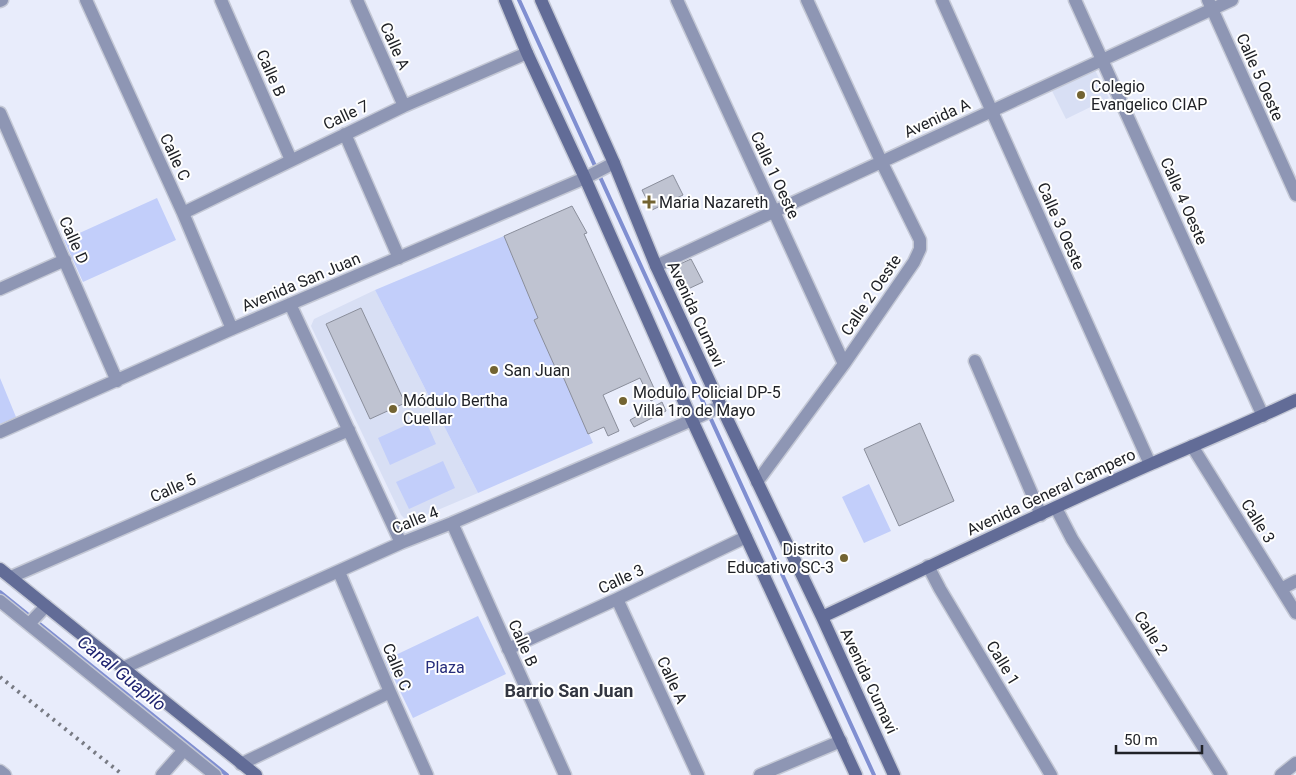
<svg xmlns="http://www.w3.org/2000/svg" width="1296" height="775" viewBox="0 0 1296 775" font-family="Roboto,sans-serif">
	<style>
		.built { fill: #d8dff4 }
		.green { fill: #c2cefa }
		.lines { fill: none; stroke-linecap: round; stroke-linejoin: round }
		.stream { stroke: #808fd1; stroke-width: 4 }
		.building { fill: #bfc3d1; stroke: #8a8e9b }
		.street-casing { stroke: #c4c8d5; stroke-width: 15 }
		.secondary-casing { stroke: #c4c8d5; stroke-width: 15 }
		.street { stroke: #8e96b4; stroke-width: 12 }
		.secondary { stroke: #626c97; stroke-width: 12 }
		.rail { stroke: #777a83; stroke-width: 4; stroke-dasharray: 2.5 5; stroke-linecap: butt }
		.poi-dot { fill: #736432; stroke: #fff; stroke-width: 2 }
		.labels { text-anchor: middle; dominant-baseline: central; stroke-width: 4; stroke-linejoin: round; paint-order: stroke }
		.street-label { font-size: 16px; fill: #202227; stroke: #fff }
		.poi-label { font-size: 16px; fill: #202227; stroke: #fff; text-anchor: start }
		.park-label { font-size: 16px; fill: #262d7b; stroke: #fff }
		.water-label { font-size: 18px; font-style: italic; fill: #1f2471; stroke: #fff }
		.neighbourhood-label { font-size: 18px; font-weight: bold; fill: #333641; stroke: #fff }
	</style>
	<rect width="100%" height="100%" fill="#e8ecfb"/>
	<!-- built -->
	<path class="built" d="M 1095,70 L 1109,98 L 1066,119 L 1052,91 Z
		M 375,290 L 478,493 L 414,520 L 405,519 L 401,515 L 311,326 L 314,319 Z"/>
	<!-- green -->
	<path class="green" d="M 157,198 L 176,240 L 83,282 L 64,240 Z
		M 504,236 L 593,443 L 478,493 L 375,290 Z
		M 0,378 L 16,417 L 0,424 Z
		M 424,417 L 436,444 L 390,465 L 378,438 Z
		M 443,461 L 455,488 L 409,509 L 396,482 Z
		M 869,484 L 891,531 L 864,543 L 842,497 Z
		M 478,616 L 506,674 L 413,718 L 385,660 Z"/>
	<g class="lines">
		<!-- stream -->
		<path class="stream" d="M 519,0 L 874,775
			M 0,592 L 227,775"/>
	</g>
	<!-- building -->
	<path class="building" d="M 673,175 L 683,195 L 652,210 L 642,190 Z
		M 572,206 L 587,233 L 584,234 L 658,397 L 651,401 L 640,378 L 603,395 L 619,431 L 608,436 L 604,427 L 588,434 L 558,365 L 555,367 L 534,320 L 538,318 L 504,236 Z
		M 691,259 L 703,282 L 688,289 L 678,269 L 680,264 Z
		M 361,308 L 405,403 L 370,419 L 326,324 Z
		M 662,402 L 666,411 L 634,427 L 630,420 Z
		M 920,423 L 954,501 L 899,526 L 864,449 Z"/>
	<g class="lines">
		<defs>
			<path id="street" d="M 86,0 L 183,213 L 232,329
				M 221,0 L 291,160
				M 357,0 L 404,106
				M 677,0 L 844,364
				M 942,0 L 1150,464
				M 1075,0 L 1263,416
				M 1208,0 L 1296,195
				M 0,1 L 2,0
				M 0,113 L 117,381
				M 345,134 L 399,258
				M 183,213 L 404,106 L 527,53
				M 656,266 L 1232,0
				M 0,289 L 65,260
				M 290,304 L 401,543
				M 975,361 L 1041,515
				M 0,432 L 232,329 L 585,178 L 614,163
				M 1192,446 L 1296,613
				M 757,482 L 844,364 L 914,262 L 920,249 L 920,240 L 881,161 L 807,0
				M 1056,508 L 1072,539 L 1221,775
				M 452,523 L 565,775
				M 928,566 L 940,589 L 1051,775
				M 339,572 L 390,692 L 427,775
				M 11,577 L 349,430
				M 1281,589 L 1296,581
				M 617,599 L 698,775
				M 0,601 L 215,775
				M 29,624 L 46,606
				M 508,649 L 617,599 L 746,537
				M 123,668 L 401,543 L 452,523 L 692,420 L 721,406
				M 241,764 L 390,692
				M 0,771 L 5,775
				M 162,775 L 184,750
				M 760,775 L 841,741
				M 1281,775 L 1296,763"/>
			<path id="secondary" d="M 505,0 L 527,53 L 585,178 L 692,420 L 856,775
				M 541,0 L 614,163 L 656,266 L 721,406 L 822,617 L 894,775
				M 0,569 L 256,775
				M 822,617 C 931,566 1040,513 1151,464 C 1199,443 1248,423 1296,400"/>
		</defs>
		<!-- street casing -->
		<use href="#street" class="street-casing"/>
		<!-- secondary casing -->
		<use href="#secondary" class="secondary-casing"/>
		<!-- street -->
		<use href="#street" class="street"/>
		<!-- secondary -->
		<use href="#secondary" class="secondary"/>
		<!-- rail -->
		<path class="rail" d="M 0,677 L 123,775"/>
	</g>
	<!-- markers -->
	<g class="poi-dot">
		<circle cx="1081" cy="95" r="5"/>
		<path d="M646.5 194.5h5v5h5v5h-5v5h-5v-5h-5v-5h5z"/>
		<circle cx="494" cy="370" r="5"/>
		<circle cx="623" cy="401" r="5"/>
		<circle cx="393" cy="409" r="5"/>
		<circle cx="844" cy="558" r="5"/>
	</g>
	<g class="labels">
		<!-- street labels -->
		<g class="street-label">
			<text transform="translate(395 46) rotate(66)">Calle A</text>
			<text transform="translate(271 73) rotate(66)">Calle B</text>
			<text transform="translate(1260 77) rotate(66)">Calle 5 Oeste</text>
			<text transform="translate(346 115) rotate(-25)">Calle 7</text>
			<text transform="translate(937 118) rotate(-25)">Avenida A</text>
			<text transform="translate(175 157) rotate(65)">Calle C</text>
			<text transform="translate(775 175) rotate(65)">Calle 1 Oeste</text>
			<text transform="translate(1184 201) rotate(66)">Calle 4 Oeste</text>
			<text transform="translate(1061 226) rotate(66)">Calle 3 Oeste</text>
			<text transform="translate(74 240) rotate(66)">Calle D</text>
			<text transform="translate(301 282) rotate(-23)">Avenida San Juan</text>
			<text transform="translate(871 295) rotate(-56)">Calle 2 Oeste</text>
			<text transform="translate(696 314) rotate(65)">Avenida Cumavi</text>
			<text transform="translate(173 488) rotate(-24)">Calle 5</text>
			<text transform="translate(1051 492) rotate(-25)">Avenida General Campero</text>
			<text transform="translate(415 520) rotate(-22)">Calle 4</text>
			<text transform="translate(1258 521) rotate(58)">Calle 3</text>
			<text transform="translate(621 579) rotate(-25)">Calle 3</text>
			<text transform="translate(1151 633) rotate(58)">Calle 2</text>
			<text transform="translate(523 643) rotate(66)">Calle B</text>
			<text transform="translate(1003 663) rotate(59)">Calle 1</text>
			<text transform="translate(397 667) rotate(67)">Calle C</text>
			<text transform="translate(672 680) rotate(65)">Calle A</text>
			<text transform="translate(869 681) rotate(65)">Avenida Cumavi</text>
		</g>
		<!-- poi labels -->
		<g class="poi-label">
			<text x="1091" y="86">Colegio<tspan x="1091" dy="18">Evangelico CIAP</tspan></text>
			<text x="659" y="202">Maria Nazareth</text>
			<text x="504" y="370">San Juan</text>
			<text x="633" y="392">Modulo Policial DP-5<tspan x="633" dy="18">Villa 1ro de Mayo</tspan></text>
			<text x="403" y="400">Módulo Bertha<tspan x="403" dy="18">Cuellar</tspan></text>
			<text x="834" y="549" text-anchor="end">Distrito<tspan x="834" dy="18">Educativo SC-3</tspan></text>
		</g>
		<!-- park labels -->
		<g class="park-label">
			<text x="445" y="667">Plaza</text>
		</g>
		<!-- water labels -->
		<g class="water-label">
			<text transform="translate(122 673) rotate(39)">Canal Guapilo</text>
		</g>
		<!-- neighbourhood labels -->
		<g class="neighbourhood-label">
			<text x="569" y="690">Barrio San Juan</text>
		</g>
	</g>
	<!-- scale -->
	<path d="M1116 745v8h86v-8" fill="none" stroke="#202227" stroke-width="2.5"/>
	<text x="1124" y="745" font-size="15" fill="#202227" stroke="#ffffff" stroke-width="4" paint-order="stroke">50 m</text>
</svg>
